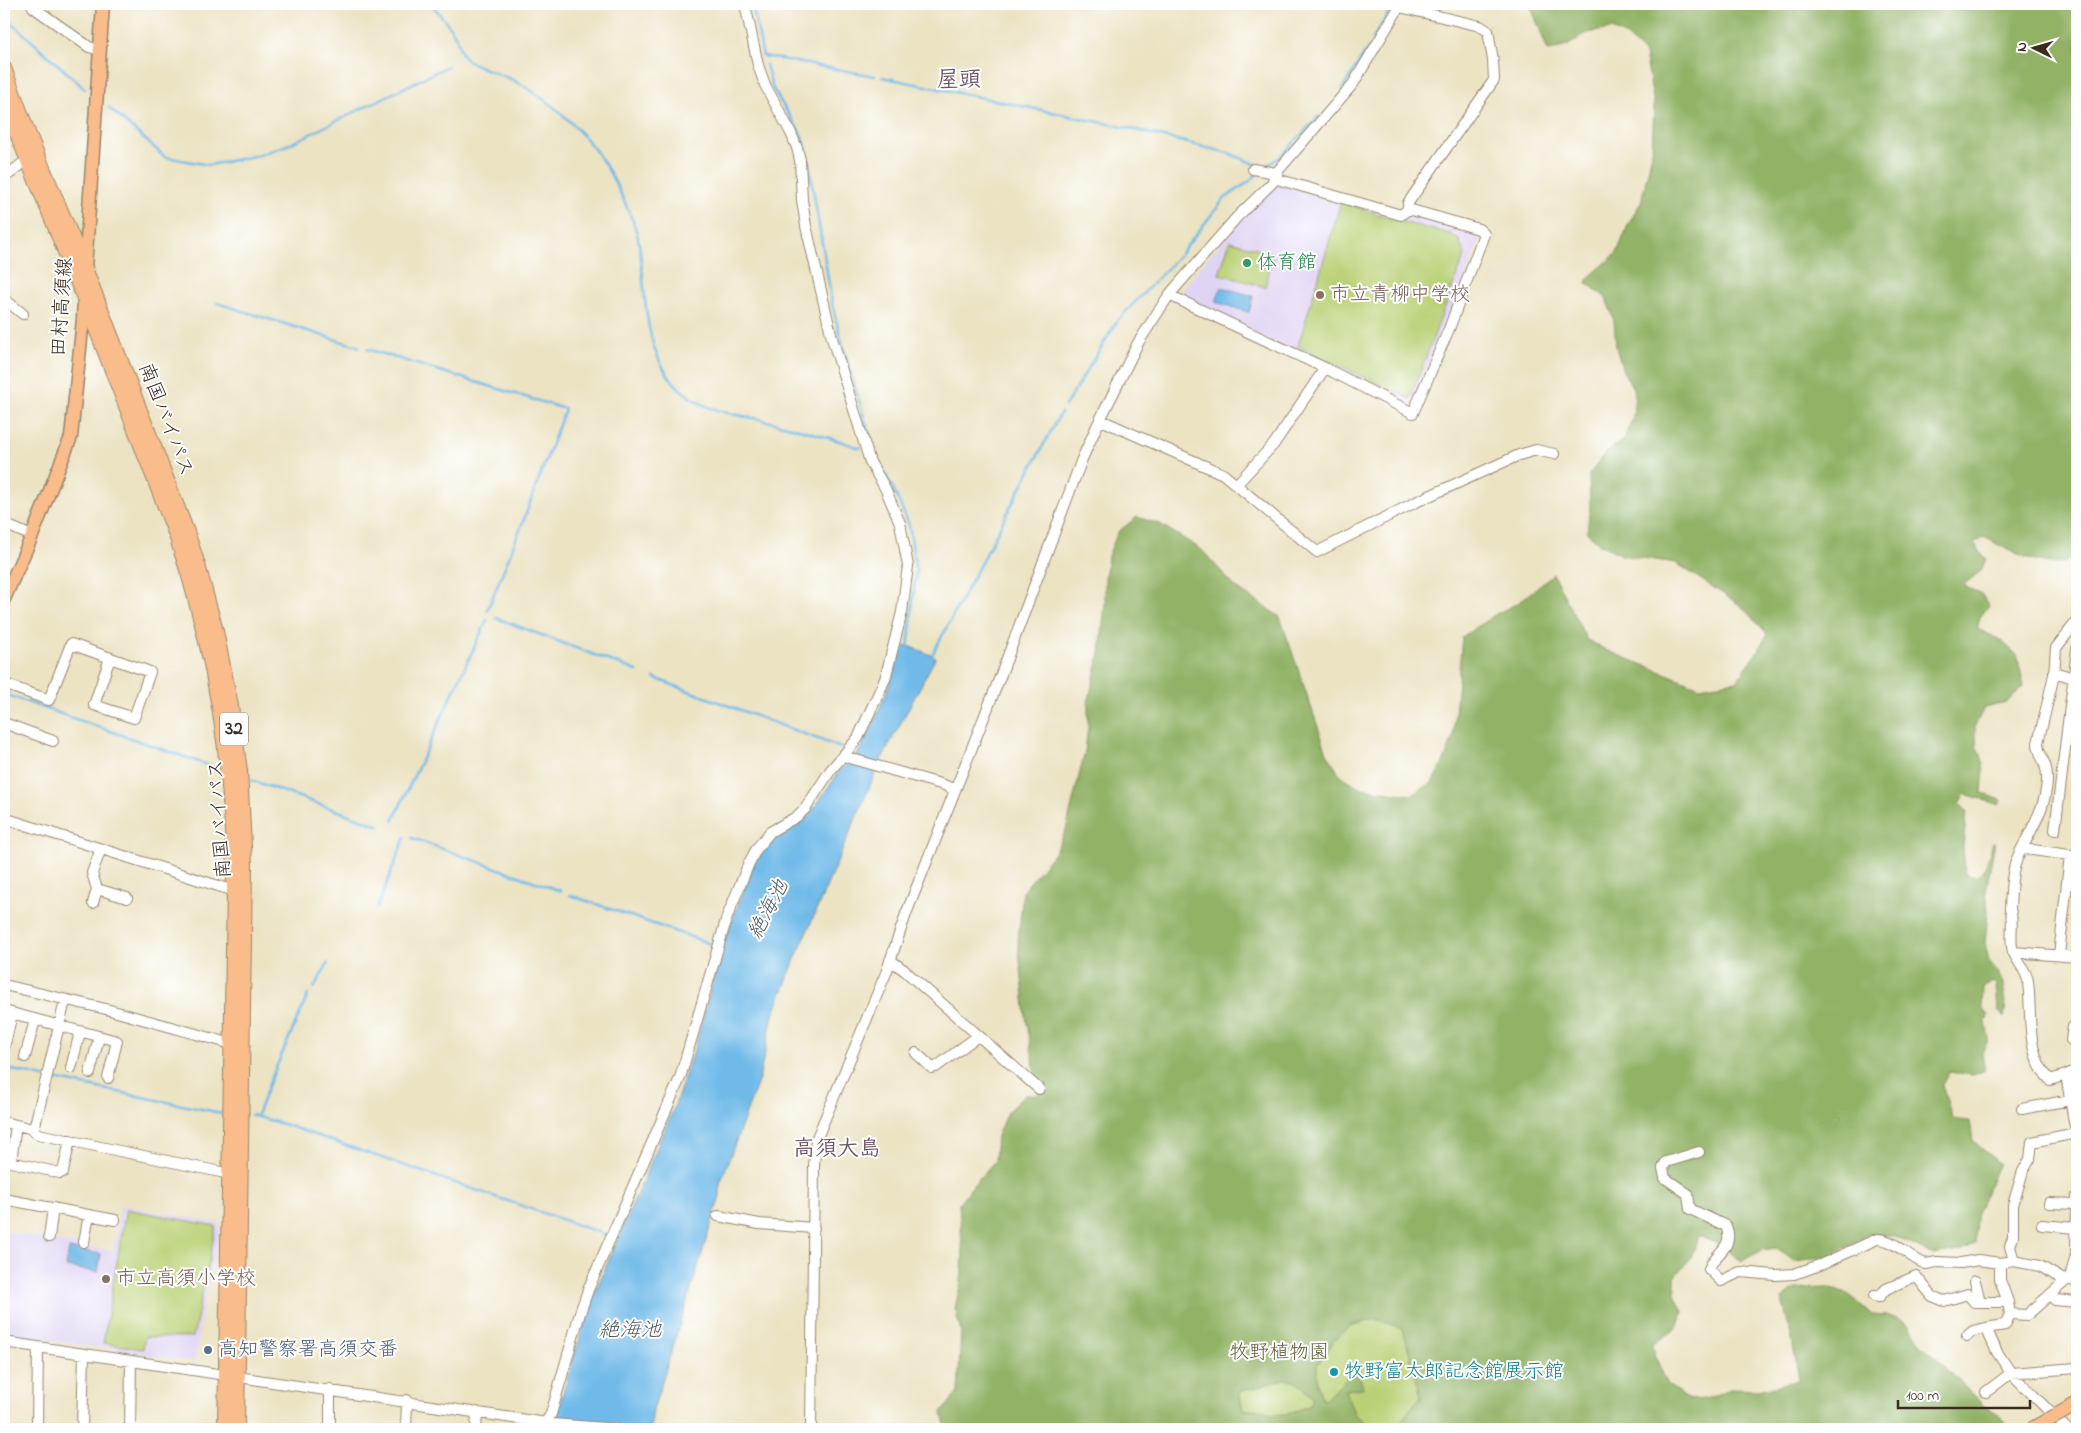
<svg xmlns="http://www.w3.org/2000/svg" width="2081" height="1433" viewBox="0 0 2081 1433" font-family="'Indie Flower','Klee One',sans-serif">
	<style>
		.built { fill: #e0d4f4 }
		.green { fill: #b9d075; stroke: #7a7d4a }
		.forest { fill: #92b266; stroke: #666e42; fill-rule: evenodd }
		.water { fill: #70bae9; stroke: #567284 }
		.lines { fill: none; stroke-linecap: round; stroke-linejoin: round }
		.stream { stroke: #70bae9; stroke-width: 2.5 }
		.minor-casing { stroke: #948670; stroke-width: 12 }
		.major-casing { stroke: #948670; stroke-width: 15 }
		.highway-casing { stroke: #948670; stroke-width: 16 }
		.minor { stroke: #fff; stroke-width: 10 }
		.major { stroke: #f9bc8a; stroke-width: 12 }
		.highway { stroke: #f9bc8a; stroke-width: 14 }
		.highway-bridge-casing { stroke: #948670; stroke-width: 16; stroke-linecap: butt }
		.highway-bridge { stroke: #f9bc8a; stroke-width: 14 }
		.leisure-dot { fill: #2e9e5b; stroke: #fff; stroke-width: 2 }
		.education-dot { fill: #8d6e63; stroke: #fff; stroke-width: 2 }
		.service-dot { fill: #5c6f8a; stroke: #fff; stroke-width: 2 }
		.culture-dot { fill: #0f9aa8; stroke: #fff; stroke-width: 2 }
		.labels { text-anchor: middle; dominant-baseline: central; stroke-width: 4; stroke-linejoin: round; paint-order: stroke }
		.shield { fill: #fff; stroke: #766a62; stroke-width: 1 }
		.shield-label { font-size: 19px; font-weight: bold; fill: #3b2a1e }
		.leisure-label { font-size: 20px; fill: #27864d; stroke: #fff; text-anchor: start }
		.education-label { font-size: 20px; fill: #785e54; stroke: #fff; text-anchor: start }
		.street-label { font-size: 20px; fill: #3b2a1e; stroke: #fff }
		.service-label { font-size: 20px; fill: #4e5e75; stroke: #fff; text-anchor: start }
		.park-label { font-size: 20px; fill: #615c38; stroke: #fff }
		.culture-label { font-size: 20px; fill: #0d838f; stroke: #fff; text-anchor: start }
		.water-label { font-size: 21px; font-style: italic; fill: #4e5c65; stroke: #fff }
		.quarter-label { font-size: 22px; font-weight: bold; fill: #6f5566; stroke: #fff }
	</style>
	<rect width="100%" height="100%" fill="#fff"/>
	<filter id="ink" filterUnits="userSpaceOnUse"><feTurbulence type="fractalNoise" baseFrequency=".02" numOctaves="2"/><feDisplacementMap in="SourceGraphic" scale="10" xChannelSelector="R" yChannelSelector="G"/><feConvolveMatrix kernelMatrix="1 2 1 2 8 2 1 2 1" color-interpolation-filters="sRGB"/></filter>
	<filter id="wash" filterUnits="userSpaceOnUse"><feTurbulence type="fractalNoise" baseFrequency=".0096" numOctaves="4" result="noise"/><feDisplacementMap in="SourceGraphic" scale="20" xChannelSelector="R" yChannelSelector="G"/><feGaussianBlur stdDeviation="1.12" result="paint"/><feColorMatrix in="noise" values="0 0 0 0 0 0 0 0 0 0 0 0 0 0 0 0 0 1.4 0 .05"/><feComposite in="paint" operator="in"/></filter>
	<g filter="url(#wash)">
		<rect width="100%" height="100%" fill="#ece3c3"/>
		<!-- built -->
		<path class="built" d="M 1279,183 L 1402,218 L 1415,212 L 1481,235 L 1453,311 L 1410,408 L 1182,298 L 1180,293 L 1208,257 L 1261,199 Z
			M 121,1205 L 220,1223 L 219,1235 L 203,1307 L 195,1362 L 4,1333 L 4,1231 L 113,1251 Z"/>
		<!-- green -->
		<path class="green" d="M 1341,202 L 1402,222 L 1451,234 L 1459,240 L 1465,254 L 1410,399 L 1298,346 Z
			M 1230,241 L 1274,253 L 1265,287 L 1219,274 Z
			M 126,1209 L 216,1226 L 193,1337 L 145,1337 L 143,1349 L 103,1343 Z
			M 1385,1304 L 1501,1429 L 1217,1429 L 1197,1305 Z"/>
		<!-- forest -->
		<path class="forest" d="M 1530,4 L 2077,4 L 2077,556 C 2052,575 2008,550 1984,537 L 1974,543 L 1986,559 L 1981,571 L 1963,585 L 1982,595 L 1989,606 L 1980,617 L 1977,629 L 1999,639 L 2017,655 L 2024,686 L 2006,703 L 1984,708 L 1975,726 L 1977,749 C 1986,757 1983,781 1982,792 L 1983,794 L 2002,800 L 1999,805 L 1965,794 L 1959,803 L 1967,811 L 1963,846 L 1965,874 L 1976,877 C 1987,869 1989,854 1993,842 L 1995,842 L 1986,890 L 1988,911 L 1985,943 L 1989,962 L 1997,970 L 2003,984 L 2006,1003 L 2004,1018 L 1998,1010 L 1996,985 L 1993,982 L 1983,988 L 1982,1008 L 1988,1016 L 1986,1022 L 1989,1040 L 1982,1053 L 1985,1070 L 1973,1075 L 1949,1072 L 1942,1085 L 1952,1117 L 1957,1120 L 1970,1121 L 1973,1141 L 1999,1163 L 1976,1215 L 1975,1244 L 1960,1251 L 1933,1255 L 1892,1235 L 1867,1235 L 1847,1247 L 1826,1257 L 1794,1261 L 1776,1248 L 1762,1250 L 1742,1261 L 1716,1243 L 1699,1236 L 1690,1259 L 1675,1277 L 1675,1294 L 1683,1312 L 1676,1329 L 1652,1345 L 1654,1354 L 1668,1385 L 1689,1400 L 1706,1399 L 1729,1389 L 1758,1390 L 1799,1380 L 1792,1339 L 1782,1299 L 1795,1289 L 1827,1288 L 1848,1293 L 1862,1308 L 1872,1314 L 1887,1315 L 1909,1324 L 1921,1343 L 1985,1407 L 2000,1414 L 2010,1429 L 1384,1429 L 1396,1427 L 1421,1396 L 1403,1329 L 1376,1319 L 1350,1326 L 1336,1338 L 1317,1365 L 1317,1382 L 1322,1400 L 1326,1399 L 1357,1366 L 1363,1388 L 1345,1390 L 1355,1415 L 1375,1429 L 946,1429 L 942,1412 L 958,1392 L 961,1332 L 955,1308 L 961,1282 L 963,1257 L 959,1204 L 974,1184 L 995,1161 L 997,1136 L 1007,1112 L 1025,1095 L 1039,1095 L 1026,1017 L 1018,941 L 1023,891 L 1055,852 L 1066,830 L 1085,751 L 1088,727 L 1088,703 L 1100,653 L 1105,604 L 1105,580 L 1108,556 L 1118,532 L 1137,517 L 1160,524 L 1202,550 L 1235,587 L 1280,617 L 1327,753 L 1339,774 L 1360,788 L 1411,795 L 1432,783 L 1444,761 L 1453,737 L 1462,637 L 1496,614 L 1518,603 L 1553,574 L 1587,640 L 1608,651 L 1700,687 L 1736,681 L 1752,660 L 1767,636 L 1766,632 L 1740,605 L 1676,563 L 1622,555 L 1600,544 L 1587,532 L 1590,506 L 1589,475 L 1604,454 L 1624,439 L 1633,417 L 1635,392 L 1623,371 L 1616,347 L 1614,321 L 1606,298 L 1587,283 L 1587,279 L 1617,253 L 1628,225 L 1641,202 L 1652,154 L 1654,104 L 1645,54 L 1627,36 L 1611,29 L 1587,33 L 1567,46 L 1548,51 ZM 1284,1379 C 1298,1380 1305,1388 1313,1399 L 1309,1406 L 1287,1414 L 1272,1414 L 1261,1409 L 1243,1410 L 1239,1392 Z"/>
		<!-- water -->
		<path class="water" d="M 1221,287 L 1253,296 L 1249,312 L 1216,302 Z
			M 901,646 L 912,647 L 936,657 L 881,760 L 794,962 L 773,1015 L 759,1079 L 720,1184 L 720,1196 L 653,1410 L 650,1429 L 555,1429 L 556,1416 L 590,1304 L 674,1108 L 697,1040 L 723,944 L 755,862 L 775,837 L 797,826 L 808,817 L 836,776 L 859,752 L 875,720 L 899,660 Z
			M 69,1249 L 101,1254 L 98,1272 L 66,1267 Z"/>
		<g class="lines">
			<!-- stream -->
			<path class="stream" d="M 431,4 C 441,15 449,24 456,37 C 459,43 460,53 465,58 C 471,65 502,75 513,80 C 548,98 582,129 604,163 C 615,181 634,218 638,238 C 649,298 637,373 704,405 C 722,414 746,416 766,421 C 798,428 829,437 860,448
				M 752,4 L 763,56 L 875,76
				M 4,16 L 85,89
				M 1373,39 L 1394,4
				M 766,65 L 773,89 L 802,136 L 806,148 L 833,308 L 846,357 L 876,457 L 892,486 L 909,525 L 916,571 L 908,649
				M 882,77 L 1128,128 L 1228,153 L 1260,166
				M 1342,89 L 1369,47
				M 109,108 L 165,157 L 209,165 L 259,155 L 290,144 L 448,66
				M 1263,168 L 1279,158 L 1319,116
				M 217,303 L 360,347
				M 367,349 L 565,409 L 521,527 L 487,611
				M 1065,406 L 1118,320 L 1179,256 L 1224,199 L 1250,181 L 1257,174
				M 496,618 L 637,671
				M 932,655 L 1061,412
				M 654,678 L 842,748
				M 4,694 L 216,768
				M 251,780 L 380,826
				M 393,821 L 487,620
				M 412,838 L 561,891
				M 570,895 L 714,945
				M 377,908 L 405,837
				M 314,988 L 328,963
				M 4,1068 L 44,1077
				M 49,1078 L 221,1113
				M 251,1115 L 283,1124 L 607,1235
				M 257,1115 L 271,1079 L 308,995"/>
		</g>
	</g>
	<g filter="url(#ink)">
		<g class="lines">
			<defs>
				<path id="minor" d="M 33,7 L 89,47 L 100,50
					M 4,129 L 6,131 L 14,129
					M 1253,169 L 1276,173 L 1280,180 L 1401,215 L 1408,209 L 1408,203 L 1494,80 L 1493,60 L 1488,31 L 1480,26 L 1404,8 L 1400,6
					M 4,178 L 27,160
					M 1169,295 L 1325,368 L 1413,413 L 1449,329 L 1484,234 L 1479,229 L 1408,209
					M 4,299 L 23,314
					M 1101,420 L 1223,474 L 1317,552 L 1416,502 L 1519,455 L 1536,450 L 1554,454
					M 1236,485 L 1274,444 L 1325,368
					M 4,524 L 32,536
					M 2054,672 L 2077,679
					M 4,684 L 49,700 L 71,644 L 150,672 L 134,718 L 94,705 L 110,658
					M 4,723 L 53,741
					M 846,754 L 849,758 L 944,785 L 955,790
					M 4,818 L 234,891
					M 2055,830 L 2077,649
					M 2023,847 L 2025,849 L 2077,856
					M 101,849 L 92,873 L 97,889 L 127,898
					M 93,903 L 97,889
					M 2013,952 L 2077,957
					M 2059,955 L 2070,855
					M 890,960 L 904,970 L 1039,1089
					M 4,985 L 106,1009 L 232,1044
					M 4,1011 L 117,1041 L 108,1078
					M 2071,1040 L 2073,1027 L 2077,1027
					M 4,1048 L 12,1014
					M 916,1053 L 932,1068 L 936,1067 L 978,1036
					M 25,1057 L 35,1020
					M 71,1068 L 80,1032
					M 90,1073 L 99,1037
					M 2066,1075 L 2050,1080 C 2025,1055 2032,1013 2028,981 C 2026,968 2013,958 2012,947 C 2010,934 2014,921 2010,909 C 2011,890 2011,869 2020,852 C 2028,836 2042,813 2045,795 C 2047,786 2048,773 2045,765 C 2042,757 2038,751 2038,743 L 2054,675 L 2056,648 L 2077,621
					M 2022,1109 L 2070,1100
					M 4,1122 L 29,1128 L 38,1134 L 230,1174
					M 16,1125 L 11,1162 L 60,1173 L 63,1172 L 70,1140
					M 34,1129 L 65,1001
					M 2077,1139 L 2066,1075 L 2077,1070
					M 1699,1152 L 1666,1162 L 1663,1168 L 1665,1178 L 1688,1194 L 1690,1209 L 1726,1226 C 1735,1249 1715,1251 1709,1269 L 1721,1281 L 1740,1272 L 1775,1275 L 1794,1274 L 1820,1265 L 1877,1239 C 1896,1239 1909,1259 1926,1264 L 1937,1262 L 1961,1263 L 1978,1260 L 2000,1263 L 2014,1261 L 2040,1266 L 2062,1279 L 2077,1281
					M 4,1199 L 115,1220
					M 2049,1203 L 2076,1204
					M 718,1216 L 759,1224 L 814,1228
					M 2042,1225 L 2076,1228
					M 49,1237 L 53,1208
					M 84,1242 L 89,1215
					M 2014,1261 L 2010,1246 L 2013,1237 L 2013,1205 L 2023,1171 L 2030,1159 L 2032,1142 L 2076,1133
					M 2000,1263 L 2000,1280 L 2008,1302
					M 1975,1281 L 1980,1302
					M 1874,1296 L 1879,1297 L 1886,1289 L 1916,1276 L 1932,1296 L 1944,1301 L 1968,1294 L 1974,1302 L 2008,1302 L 2010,1314
					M 2055,1300 L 2077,1302
					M 1967,1336 L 1973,1331 L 1986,1328
					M 4,1342 L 553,1424 L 617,1429
					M 1986,1392 L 2011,1373 L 2077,1368
					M 37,1429 L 38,1347
					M 82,1429 L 84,1354
					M 130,1429 L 131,1361
					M 330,1429 L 330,1389
					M 406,1429 L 407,1400
					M 476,1429 L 477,1412
					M 545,1429 L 546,1422 L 551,1414 L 580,1313 L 588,1290 L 680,1078 L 727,917 L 749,863 L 757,848 L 770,832 L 796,817 L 805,809 L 830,771 L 858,738 L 885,679 L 902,612 L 908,566 L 900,523 L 885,488 L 870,462 L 832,338 L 806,226 L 802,200 L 800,160 L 797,148 L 791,133 L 765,85 L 758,65 L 745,4
					M 811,1429 L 814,1166 L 816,1140 L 886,973 L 906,914 L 1000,677 L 1082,459 L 1096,428 L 1138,343 L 1169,295 L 1237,217 L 1272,183 L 1276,173 L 1353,84 L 1401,4
					M 2067,1429 L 2011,1373 L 1997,1352 L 1986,1328 L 2005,1325 L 2010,1314 L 2027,1315 L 2070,1277 L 2076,1255 L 2077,1196"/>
				<path id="major" d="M 85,268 L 103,4
					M 4,599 L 32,536 L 71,437 L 83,319 L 84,298"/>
				<path id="highway" d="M 4,68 L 27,130 L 85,268 L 187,532 L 198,565 L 216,631 L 231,706 L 240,771 L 245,865 L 237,1429
					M 4,102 L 84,298 L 176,535 C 216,654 233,766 234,891 L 225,1429"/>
			</defs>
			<!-- minor casing -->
			<use href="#minor" class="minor-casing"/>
			<!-- major casing -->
			<use href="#major" class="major-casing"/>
			<!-- highway casing -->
			<use href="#highway" class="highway-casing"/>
			<!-- minor -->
			<use href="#minor" class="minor"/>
			<!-- major -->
			<use href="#major" class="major"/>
			<!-- highway -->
			<use href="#highway" class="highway"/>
			<defs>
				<path id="highway-bridge" d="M 2032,1429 L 2077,1404"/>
			</defs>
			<!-- highway-bridge casing -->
			<use href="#highway-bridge" class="highway-bridge-casing"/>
			<!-- highway-bridge -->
			<use href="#highway-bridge" class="highway-bridge"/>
		</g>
	</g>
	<!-- markers -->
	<circle class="leisure-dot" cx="1247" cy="263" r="5"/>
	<g class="education-dot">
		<circle cx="1320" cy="295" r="5"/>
		<circle cx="106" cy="1279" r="5"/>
	</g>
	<circle class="service-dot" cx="208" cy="1350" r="5"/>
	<circle class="culture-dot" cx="1334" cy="1372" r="5"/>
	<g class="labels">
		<!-- shield labels -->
		<rect class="shield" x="220" y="712.5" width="28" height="33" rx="4"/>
		<g class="shield-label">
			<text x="234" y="729">32</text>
		</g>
		<!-- leisure labels -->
		<g class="leisure-label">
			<text x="1257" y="263">体育館</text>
		</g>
		<!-- education labels -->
		<g class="education-label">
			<text x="1330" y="295">市立青柳中学校</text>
			<text x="116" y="1279">市立高須小学校</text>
		</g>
		<!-- street labels -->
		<g class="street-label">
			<text transform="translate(63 307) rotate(-86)">田村高須線</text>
			<text transform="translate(165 420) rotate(69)">南国バイパス</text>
			<text transform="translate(221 819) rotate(-94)">南国バイパス</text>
		</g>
		<!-- service labels -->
		<g class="service-label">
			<text x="218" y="1350">高知警察署高須交番</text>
		</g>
		<!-- park labels -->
		<g class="park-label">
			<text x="1279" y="1353">牧野植物園</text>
		</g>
		<!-- culture labels -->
		<g class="culture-label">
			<text x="1344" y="1372">牧野富太郎記念館展示館</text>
		</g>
		<!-- water labels -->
		<g class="water-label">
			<text transform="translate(769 910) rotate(-62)">絶海池</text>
			<text x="630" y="1331">絶海池</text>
		</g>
		<!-- quarter labels -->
		<g class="quarter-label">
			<text x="959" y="81">屋頭</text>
			<text x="837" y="1150">高須大島</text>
		</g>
	</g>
	<!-- margin -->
	<rect width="2081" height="1433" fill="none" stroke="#fff" stroke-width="20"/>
	<!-- north arrow -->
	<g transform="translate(2034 48) rotate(275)" stroke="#ffffff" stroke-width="4" paint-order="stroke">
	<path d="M0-4L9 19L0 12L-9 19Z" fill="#3b2a1e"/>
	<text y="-8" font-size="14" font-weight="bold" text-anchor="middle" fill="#3b2a1e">N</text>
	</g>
	<!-- scale -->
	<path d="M1898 1400v8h132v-8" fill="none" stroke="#3b2a1e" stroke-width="2.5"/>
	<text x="1906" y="1400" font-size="15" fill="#3b2a1e" stroke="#ffffff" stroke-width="4" paint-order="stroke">100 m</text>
</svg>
